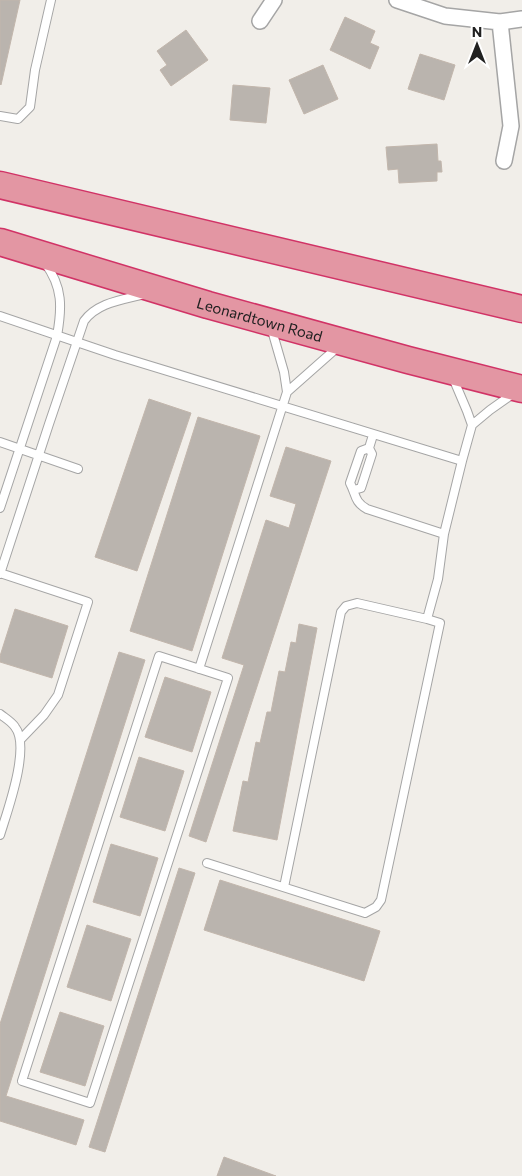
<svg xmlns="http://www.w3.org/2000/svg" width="522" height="1176" viewBox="0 0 522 1176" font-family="Commissioner,sans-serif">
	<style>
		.building { fill: #bab4ae; stroke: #c2b6ac }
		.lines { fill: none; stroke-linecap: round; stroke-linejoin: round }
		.lane-casing { stroke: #a5a5a5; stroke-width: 10 }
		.street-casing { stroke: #a5a5a5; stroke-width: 18 }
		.highway-casing { stroke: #d13366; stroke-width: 29 }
		.lane { stroke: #fff; stroke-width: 8 }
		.street { stroke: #fff; stroke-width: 15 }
		.highway { stroke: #e396a3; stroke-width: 26 }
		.labels { text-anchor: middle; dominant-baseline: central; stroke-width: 5; stroke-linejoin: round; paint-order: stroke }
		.street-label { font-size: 15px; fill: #212121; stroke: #fff }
	</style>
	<rect width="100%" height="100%" fill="#f1eee9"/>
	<!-- building -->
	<path class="building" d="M 0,0 L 20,0 L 1,85 L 0,84 Z
		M 345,17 L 375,31 L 370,43 L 379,47 L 370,69 L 330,50 Z
		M 186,30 L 208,60 L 171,86 L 160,70 L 167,65 L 157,51 Z
		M 420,54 L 455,65 L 444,100 L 408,89 Z
		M 323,65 L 338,99 L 304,114 L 289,80 Z
		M 233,85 L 270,88 L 266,123 L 230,120 Z
		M 437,144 L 438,161 L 441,161 L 442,172 L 437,172 L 437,181 L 399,183 L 398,169 L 388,170 L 386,147 Z
		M 149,399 L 191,413 L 137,571 L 95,557 Z
		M 198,417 L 260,436 L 192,651 L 130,631 Z
		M 286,447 L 331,461 L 206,842 L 189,836 L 244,665 L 222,658 L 266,520 L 289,528 L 296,504 L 270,496 Z
		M 15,609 L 68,626 L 52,678 L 0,662 L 0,656 Z
		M 299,624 L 317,628 L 277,840 L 233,831 L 243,781 L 248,782 L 256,742 L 260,743 L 267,712 L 271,712 L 279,671 L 285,672 L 291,642 L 296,643 Z
		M 119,652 L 145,660 L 6,1096 L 84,1120 L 76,1145 L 0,1121 L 0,1024 Z
		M 165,677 L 211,692 L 192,752 L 145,737 Z
		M 139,757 L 184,771 L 165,831 L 120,817 Z
		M 111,844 L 158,858 L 140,916 L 93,902 Z
		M 179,868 L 195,873 L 105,1152 L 89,1147 Z
		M 220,880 L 380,931 L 364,981 L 204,930 Z
		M 87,925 L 131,939 L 111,1001 L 67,987 Z
		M 60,1012 L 104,1026 L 85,1086 L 40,1072 Z
		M 224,1157 L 276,1176 L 217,1176 Z"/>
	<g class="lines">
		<defs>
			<path id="lane" d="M 0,116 L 18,119 L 30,107 L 35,70 L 51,0
				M 0,316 L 115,355 L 462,461 L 444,534 L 438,579 L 427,619 L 440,623 L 381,900 L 376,907 L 365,913 L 207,863
				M 271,327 L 284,372 L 287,392 L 339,346
				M 453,378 L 467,411 L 472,425
				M 0,442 L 78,469
				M 369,448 L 361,451 L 350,483 C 356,494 354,502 367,509 L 444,534
				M 462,461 L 472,425 L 490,410 L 514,393
				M 354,490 L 361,488 L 372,454 L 369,448 L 373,435
				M 0,508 L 57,336 C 62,308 63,287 45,263
				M 0,573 L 88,602 L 58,695 L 44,715 L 20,740
				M 0,574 L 49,424 L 84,321 C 98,302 123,300 145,294
				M 159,656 L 228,678 L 90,1103 L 22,1081 Z
				M 199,669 L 287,392
				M 0,714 C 5,718 12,722 15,727 C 31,747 7,812 0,835
				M 284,887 L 341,612 L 346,606 L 357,603 L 427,619"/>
			<path id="street" d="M 397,0 L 445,16 L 500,22 L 522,19
				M 260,21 L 274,0
				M 500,22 L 511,126 L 504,161"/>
			<g id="highway">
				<path d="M 0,185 L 522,309"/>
				<path id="s1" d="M 0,242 L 208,305 L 408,360 L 522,389"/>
			</g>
		</defs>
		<!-- lane casing -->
		<use href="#lane" class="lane-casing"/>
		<!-- street casing -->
		<use href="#street" class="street-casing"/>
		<!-- highway casing -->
		<use href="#highway" class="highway-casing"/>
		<!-- lane -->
		<use href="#lane" class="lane"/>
		<!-- street -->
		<use href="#street" class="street"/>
		<!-- highway -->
		<use href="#highway" class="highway"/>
	</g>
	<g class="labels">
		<!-- street labels -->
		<g class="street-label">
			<text stroke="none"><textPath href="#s1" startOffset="271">Leonardtown Road</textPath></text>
		</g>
	</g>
	<!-- north arrow -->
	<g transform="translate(477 45)" stroke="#ffffff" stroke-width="4" paint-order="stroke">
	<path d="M0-4L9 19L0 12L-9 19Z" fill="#212121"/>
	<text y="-8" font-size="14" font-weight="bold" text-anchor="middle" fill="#212121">N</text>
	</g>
</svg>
